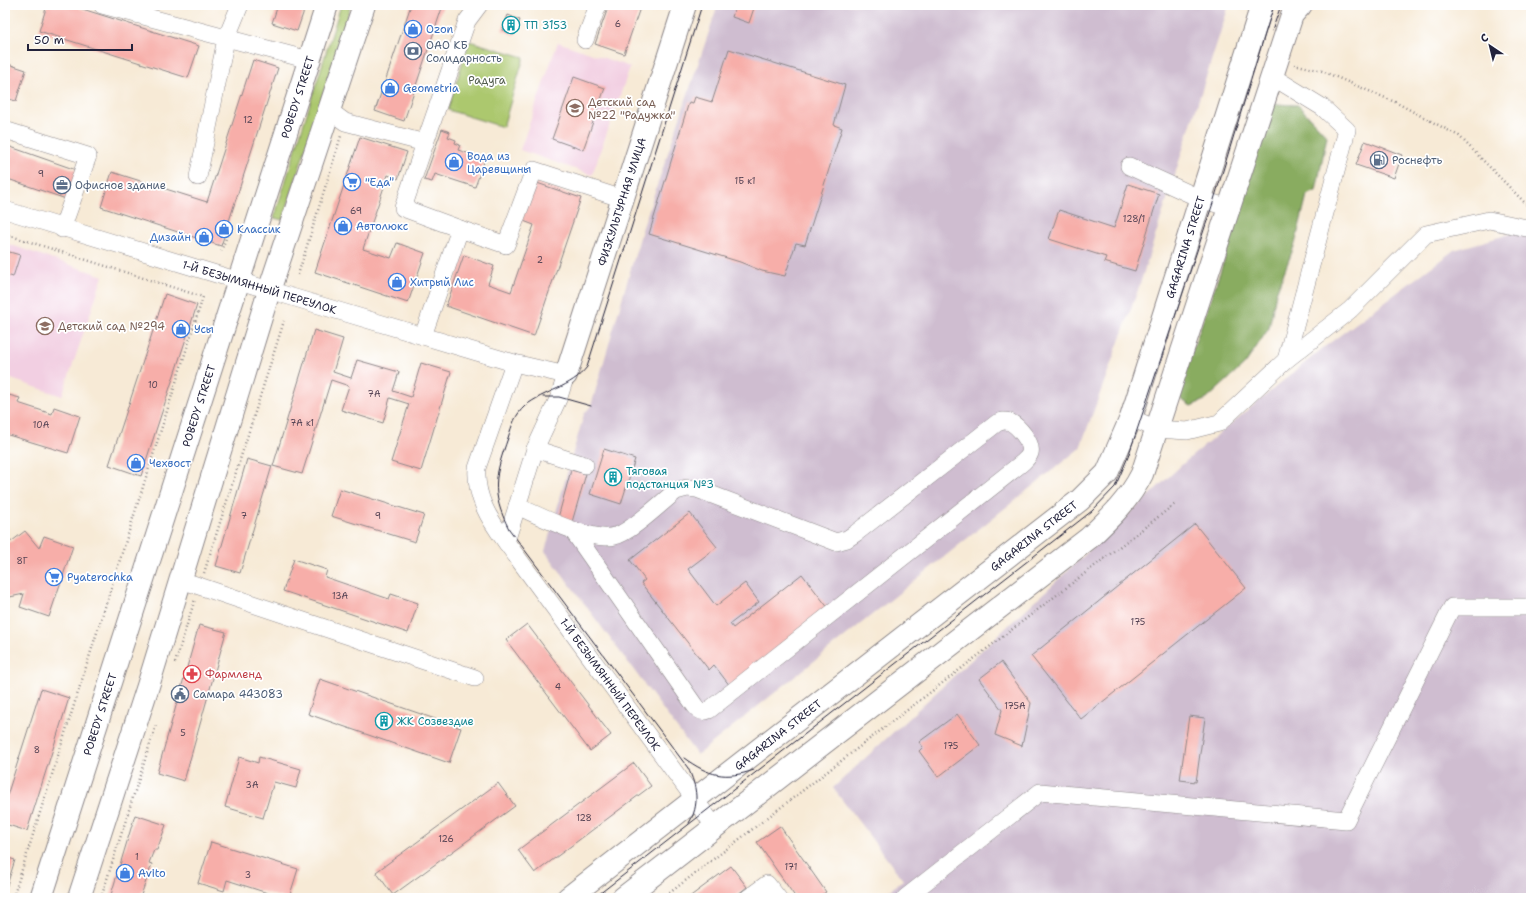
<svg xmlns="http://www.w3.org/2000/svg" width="1536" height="903" viewBox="0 0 1536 903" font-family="'Shantell Sans',sans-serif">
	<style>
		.built { fill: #f2cfe2 }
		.industrial { fill: #cfbdd0 }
		.green { fill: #acc86e; stroke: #677554 }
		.forest { fill: #89ac61; stroke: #56674e }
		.building { fill: #f7aea9 }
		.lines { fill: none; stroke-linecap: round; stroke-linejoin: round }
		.minor-casing { stroke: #8c8688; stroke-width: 18 }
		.major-casing { stroke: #8c8688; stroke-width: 24 }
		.path { stroke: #8c8688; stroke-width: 2.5; stroke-dasharray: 1 3; stroke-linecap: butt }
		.minor { stroke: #fff; stroke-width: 17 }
		.major { stroke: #fff; stroke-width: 22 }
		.tram { stroke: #22223b; stroke-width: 1 }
		.labels { text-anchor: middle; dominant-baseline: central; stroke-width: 3.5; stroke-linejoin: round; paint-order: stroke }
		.number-label { font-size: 9px; fill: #574556 }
		.culture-label { font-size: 11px; fill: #0d838f; stroke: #fff; text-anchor: start }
		.shop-label { font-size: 11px; fill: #366cbe; stroke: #fff; text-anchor: start }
		.service-label { font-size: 11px; fill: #4e5e75; stroke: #fff; text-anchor: start }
		.park-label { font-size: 11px; fill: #525c4d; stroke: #fff }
		.street-label { font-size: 11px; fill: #22223b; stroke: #fff }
		.education-label { font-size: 11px; fill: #785e54; stroke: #fff; text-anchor: start }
		.health-label { font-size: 11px; fill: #be3a42; stroke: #fff; text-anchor: start }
	</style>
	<rect width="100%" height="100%" fill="#fff"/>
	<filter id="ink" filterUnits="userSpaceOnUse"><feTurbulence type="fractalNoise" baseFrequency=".025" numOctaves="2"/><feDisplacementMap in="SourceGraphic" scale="8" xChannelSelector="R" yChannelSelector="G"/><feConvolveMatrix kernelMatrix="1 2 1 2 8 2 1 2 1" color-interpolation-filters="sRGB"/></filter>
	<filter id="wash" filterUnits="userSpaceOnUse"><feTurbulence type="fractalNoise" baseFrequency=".012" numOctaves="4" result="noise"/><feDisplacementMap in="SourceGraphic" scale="16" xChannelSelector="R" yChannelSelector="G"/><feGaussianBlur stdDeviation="0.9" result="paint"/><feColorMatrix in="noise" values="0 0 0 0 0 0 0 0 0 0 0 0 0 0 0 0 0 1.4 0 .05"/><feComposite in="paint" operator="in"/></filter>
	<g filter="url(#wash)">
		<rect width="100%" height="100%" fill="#f7ead6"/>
		<!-- built -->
		<path class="built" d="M 558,42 L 630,67 L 592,175 L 520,150 Z
			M 5,243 L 103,276 L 62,396 L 5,377 Z"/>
		<!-- industrial -->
		<path class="industrial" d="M 718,5 L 1229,5 L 1139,287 L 1080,448 L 697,755 L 545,551 L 584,414 L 591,406 L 643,227 Z
			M 1531,228 L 1531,898 L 880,898 L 903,880 L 833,788 L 1186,461 L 1323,348 L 1454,250 Z"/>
		<!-- green -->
		<path class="green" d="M 341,5 L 351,5 L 283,220 L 274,218 Z
			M 469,41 L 524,57 L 503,127 L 448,110 Z"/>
		<!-- forest -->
		<path class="forest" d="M 1273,104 L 1298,105 L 1327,136 L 1316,191 L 1307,195 L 1295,244 L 1276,293 L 1269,328 L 1245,364 L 1207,399 L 1191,406 L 1176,396 L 1224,261 L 1244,177 Z"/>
		<g id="blocks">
			<!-- building -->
			<path class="building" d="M 47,5 L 70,5 L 199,46 L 188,78 L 39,31 Z
				M 278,5 L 306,5 L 297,31 L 272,23 Z
				M 411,5 L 443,5 L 404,121 L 375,111 Z
				M 609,5 L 641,5 L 624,54 L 595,44 Z
				M 736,5 L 755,5 L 749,23 L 732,17 Z
				M 508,15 L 520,20 L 514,35 L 502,30 Z
				M 729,49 L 845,85 L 834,125 L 842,128 L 805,245 L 796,243 L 785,276 L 762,271 L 740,262 L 649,234 L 689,102 L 693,103 L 695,97 L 712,102 Z
				M 253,60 L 278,68 L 221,246 L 101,207 L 112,172 L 207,202 Z
				M 5,63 L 26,70 L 16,101 L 5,98 Z
				M 574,77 L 605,88 L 583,150 L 552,139 Z
				M 442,129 L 450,132 L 448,137 L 456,140 L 455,143 L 460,145 L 458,150 L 485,159 L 475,187 L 435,174 L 432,182 L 424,180 Z
				M 360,137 L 407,152 L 398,179 L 388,175 L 363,249 L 391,258 L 397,243 L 425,253 L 408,303 L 315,272 Z
				M 1365,141 L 1402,155 L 1394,178 L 1356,165 Z
				M 5,145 L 79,171 L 69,200 L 5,178 Z
				M 534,182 L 581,198 L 534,336 L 446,306 L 464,255 L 494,266 L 488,284 L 511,292 L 534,225 L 521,220 Z
				M 1128,184 L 1159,194 L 1135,271 L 1104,262 L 1106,257 L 1049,239 L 1059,210 L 1114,228 Z
				M 6,251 L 20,255 L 13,277 L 7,275 L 5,282 Z
				M 165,294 L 197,305 L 141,476 L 109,465 Z
				M 314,330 L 343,339 L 333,372 L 351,378 L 357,360 L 399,372 L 393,391 L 411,397 L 421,363 L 451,372 L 421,471 L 391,462 L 409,404 L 390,398 L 383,423 L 341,410 L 349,386 L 331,380 L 302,474 L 273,466 Z
				M 5,394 L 20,398 L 18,403 L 52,414 L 54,407 L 80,416 L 68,453 L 5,434 Z
				M 604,449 L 635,459 L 621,504 L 590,494 Z
				M 247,459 L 272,466 L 240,573 L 216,566 Z
				M 571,470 L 586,474 L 572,522 L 558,518 Z
				M 340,489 L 424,515 L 415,542 L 331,516 Z
				M 690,513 L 717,547 L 688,569 L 716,606 L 745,583 L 759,602 L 730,624 L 733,628 L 802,574 L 829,609 L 730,686 L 714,665 L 709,670 L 641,583 L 645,580 L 630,560 Z
				M 1195,524 L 1246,588 L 1081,719 L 1031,656 Z
				M 25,531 L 39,548 L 44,536 L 73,546 L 49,617 L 20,607 L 24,594 L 5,598 L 5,543 L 12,541 Z
				M 294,559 L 327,570 L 325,577 L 389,599 L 391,594 L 418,603 L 408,633 L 283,591 Z
				M 527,624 L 611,735 L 590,751 L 506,640 Z
				M 199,625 L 226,632 L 184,781 L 157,773 Z
				M 1001,662 L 1031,703 L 1022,746 L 995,735 L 1002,710 L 979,679 Z
				M 320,679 L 461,728 L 449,763 L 308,714 Z
				M 41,689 L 69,698 L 27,831 L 5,824 L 5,802 Z
				M 957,714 L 980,745 L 938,777 L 919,751 L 923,747 L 919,742 Z
				M 1189,716 L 1205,718 L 1196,782 L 1180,780 Z
				M 239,757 L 258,763 L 259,757 L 301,769 L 296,788 L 274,782 L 263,818 L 225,807 Z
				M 634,763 L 651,786 L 535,873 L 518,850 Z
				M 498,783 L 515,806 L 393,895 L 376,872 Z
				M 135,815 L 166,825 L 157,850 L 154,850 L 149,863 L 152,864 L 140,898 L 110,898 Z
				M 780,826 L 826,892 L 817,898 L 796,898 L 757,842 Z
				M 211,842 L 298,869 L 289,898 L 283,898 L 227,880 L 224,891 L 198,883 Z
				M 5,857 L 15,860 L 5,891 Z
				M 731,866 L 747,887 L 733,898 L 688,898 Z"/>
		</g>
	</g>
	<g filter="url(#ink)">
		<use href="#blocks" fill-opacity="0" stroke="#8c8688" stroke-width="1"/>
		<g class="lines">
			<defs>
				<g id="minor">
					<path d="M 102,5 L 309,60"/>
					<path d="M 585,40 L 598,5"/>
					<path d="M 1273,77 L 1322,107 L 1347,130 L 1286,360"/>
					<path d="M 330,111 L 345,122 L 425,143 L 403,208 L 460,229"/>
					<path d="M 5,130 L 88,156 L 62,229"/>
					<path d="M 425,143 L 467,21 L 479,5"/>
					<path d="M 1129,166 L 1201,199 L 1229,208"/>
					<path d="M 198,177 L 226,39 L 240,5"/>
					<path id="s1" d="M 5,210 L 292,297 L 514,363 L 566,375 L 559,397 L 535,449 L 506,542"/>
					<path d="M 423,336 L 460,229 L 506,245 L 534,170 L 623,199"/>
					<path id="s2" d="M 514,363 L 477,468 C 475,497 489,519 506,542 L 715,827"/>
					<path d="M 1131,418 L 1157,429 L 1187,431 L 1219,423 L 1286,360 L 1350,310 L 1426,234 L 1489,220 L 1531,229"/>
					<path d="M 535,449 L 585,465"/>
					<path d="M 517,506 C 540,516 591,543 615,536 C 630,533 663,501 676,491 L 687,488 L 697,489 L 836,542 L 847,539 L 856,533 L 997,423 C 1002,421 1005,420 1010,422 C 1018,426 1033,443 1030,453 C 1029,457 1025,460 1022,463 L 709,710 C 702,713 699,711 695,706 L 573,531"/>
					<path d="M 181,580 L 475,678"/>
					<path d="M 748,898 L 767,884 L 778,898"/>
					<path d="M 905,898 L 1040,792 L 1346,820 L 1452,607 L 1531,607"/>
				</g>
				<g id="major">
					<path id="s3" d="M 566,375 L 685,5"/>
					<path id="s4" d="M 41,898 L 327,5"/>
					<path d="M 79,898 L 148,686 L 269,291 L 364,5"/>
					<path id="s5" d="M 568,898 L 1058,517 L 1080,500 L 1107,473 L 1131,418 L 1262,5"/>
					<path d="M 623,898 L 1089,538 C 1110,518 1129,500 1142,474 L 1292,15 L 1301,5"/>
				</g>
			</defs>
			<!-- minor casing -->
			<use href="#minor" class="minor-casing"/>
			<!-- major casing -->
			<use href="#major" class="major-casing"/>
			<!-- path -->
			<path class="path" d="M 1294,64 L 1322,71 L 1395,102 L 1459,136 L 1531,209
				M 5,234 L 203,297 L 13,898
				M 221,251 L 230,228
				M 298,275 L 341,136
				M 204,573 L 284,321
				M 175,663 L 195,599
				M 101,898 L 156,725
				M 663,898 L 1175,504"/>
			<!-- minor -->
			<use href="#minor" class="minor"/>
			<!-- major -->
			<use href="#major" class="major"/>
			<!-- tram -->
			<path class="tram" d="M 1272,31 L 1281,5
				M 543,397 L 559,397 L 591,406
				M 684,758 C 709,776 725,780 754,770
				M 689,823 C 700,805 697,787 688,768 L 509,529 C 490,492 495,475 508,438 C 512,425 515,415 525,406 C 545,390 571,388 587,367 L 702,5
				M 594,898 L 1092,511 L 1115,487 L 1128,457 L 1213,203 L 1274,5"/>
		</g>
	</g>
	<!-- icons -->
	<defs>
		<symbol id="building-ring" viewBox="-11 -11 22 22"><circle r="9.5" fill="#fff" stroke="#0f9aa8" stroke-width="1.5"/><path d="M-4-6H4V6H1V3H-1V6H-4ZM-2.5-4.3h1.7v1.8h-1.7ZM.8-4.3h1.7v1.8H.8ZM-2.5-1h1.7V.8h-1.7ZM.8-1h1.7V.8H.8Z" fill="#0f9aa8"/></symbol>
		<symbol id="shop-ring" viewBox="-11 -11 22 22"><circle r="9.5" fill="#fff" stroke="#3f7fe0" stroke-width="1.5"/><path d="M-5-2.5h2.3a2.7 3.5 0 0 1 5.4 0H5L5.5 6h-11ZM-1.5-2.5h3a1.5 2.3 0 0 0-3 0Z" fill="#3f7fe0"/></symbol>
		<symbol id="bank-ring" viewBox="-11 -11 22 22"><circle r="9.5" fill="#fff" stroke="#5c6f8a" stroke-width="1.5"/><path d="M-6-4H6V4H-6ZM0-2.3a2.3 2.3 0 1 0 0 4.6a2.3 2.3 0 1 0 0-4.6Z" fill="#5c6f8a"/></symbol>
		<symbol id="school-ring" viewBox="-11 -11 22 22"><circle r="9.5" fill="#fff" stroke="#8d6e63" stroke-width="1.5"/><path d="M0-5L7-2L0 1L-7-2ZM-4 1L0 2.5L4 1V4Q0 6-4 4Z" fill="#8d6e63"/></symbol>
		<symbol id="fuel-ring" viewBox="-11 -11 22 22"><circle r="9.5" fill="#fff" stroke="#5c6f8a" stroke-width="1.5"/><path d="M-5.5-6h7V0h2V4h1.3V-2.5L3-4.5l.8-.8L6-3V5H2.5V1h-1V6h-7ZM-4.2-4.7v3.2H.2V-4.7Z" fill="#5c6f8a"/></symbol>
		<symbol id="supermarket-ring" viewBox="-11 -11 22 22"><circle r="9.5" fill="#fff" stroke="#3f7fe0" stroke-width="1.5"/><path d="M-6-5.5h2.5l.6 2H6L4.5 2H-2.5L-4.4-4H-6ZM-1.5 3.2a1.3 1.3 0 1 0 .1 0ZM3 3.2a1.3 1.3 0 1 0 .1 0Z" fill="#3f7fe0"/></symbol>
		<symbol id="office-ring" viewBox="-11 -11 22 22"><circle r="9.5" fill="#fff" stroke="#5c6f8a" stroke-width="1.5"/><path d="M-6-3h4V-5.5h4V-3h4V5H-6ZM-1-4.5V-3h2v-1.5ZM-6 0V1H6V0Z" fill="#5c6f8a"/></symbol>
		<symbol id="pharmacy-ring" viewBox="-11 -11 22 22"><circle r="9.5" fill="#fff" stroke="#e0444e" stroke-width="1.5"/><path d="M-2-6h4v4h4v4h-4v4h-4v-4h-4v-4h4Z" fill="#e0444e"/></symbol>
		<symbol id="civic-ring" viewBox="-11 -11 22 22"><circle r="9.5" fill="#fff" stroke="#5c6f8a" stroke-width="1.5"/><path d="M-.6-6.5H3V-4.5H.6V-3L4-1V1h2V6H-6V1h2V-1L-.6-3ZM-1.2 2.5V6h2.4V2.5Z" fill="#5c6f8a"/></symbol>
	</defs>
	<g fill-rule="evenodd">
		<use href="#building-ring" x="501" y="15" width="20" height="20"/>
		<use href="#shop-ring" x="403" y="19" width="20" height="20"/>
		<use href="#bank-ring" x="403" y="41" width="20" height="20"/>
		<use href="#shop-ring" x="380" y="78" width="20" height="20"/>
		<use href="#school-ring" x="565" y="98" width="20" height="20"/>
		<use href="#fuel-ring" x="1369" y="150" width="20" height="20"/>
		<use href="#shop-ring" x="444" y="152" width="20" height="20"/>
		<use href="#supermarket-ring" x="342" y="172" width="20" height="20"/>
		<use href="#office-ring" x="52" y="175" width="20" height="20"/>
		<use href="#shop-ring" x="333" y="216" width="20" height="20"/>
		<use href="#shop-ring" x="214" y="219" width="20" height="20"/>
		<use href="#shop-ring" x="194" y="227" width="20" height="20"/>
		<use href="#shop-ring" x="387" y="272" width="20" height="20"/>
		<use href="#school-ring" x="35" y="316" width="20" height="20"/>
		<use href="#shop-ring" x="171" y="319" width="20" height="20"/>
		<use href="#shop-ring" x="126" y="453" width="20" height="20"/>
		<use href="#building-ring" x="603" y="467" width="20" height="20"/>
		<use href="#supermarket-ring" x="44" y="567" width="20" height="20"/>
		<use href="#pharmacy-ring" x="182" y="664" width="20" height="20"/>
		<use href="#civic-ring" x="170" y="684" width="20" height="20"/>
		<use href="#building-ring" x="374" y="711" width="20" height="20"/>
		<use href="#shop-ring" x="115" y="863" width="20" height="20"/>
	</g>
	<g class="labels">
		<!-- number labels -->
		<g class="number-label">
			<text x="618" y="24">6</text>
			<text x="248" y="120">12</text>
			<text x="41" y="174">9</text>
			<text x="745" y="181">1Б к1</text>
			<text x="356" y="211">69</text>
			<text x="1134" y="219">128/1</text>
			<text x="540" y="260">2</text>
			<text x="153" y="385">10</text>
			<text x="374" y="394">7А</text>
			<text x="302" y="423">7А к1</text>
			<text x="41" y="425">10А</text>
			<text x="244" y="516">7</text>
			<text x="378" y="516">9</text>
			<text x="22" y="561">8Г</text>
			<text x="340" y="596">13А</text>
			<text x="1138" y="622">175</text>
			<text x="558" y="687">4</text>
			<text x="1015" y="706">175А</text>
			<text x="183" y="733">5</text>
			<text x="951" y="746">175</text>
			<text x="37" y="750">8</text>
			<text x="252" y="785">3А</text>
			<text x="584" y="818">128</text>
			<text x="446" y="839">126</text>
			<text x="137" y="857">1</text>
			<text x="791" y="867">171</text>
			<text x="248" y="875">3</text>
		</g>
		<!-- culture labels -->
		<g class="culture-label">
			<text x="524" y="25">ТП 3153</text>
			<text x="626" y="471">Тяговая<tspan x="626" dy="13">подстанция №3</tspan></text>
			<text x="397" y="721">ЖК Созвездие</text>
		</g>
		<!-- shop labels -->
		<g class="shop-label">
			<text x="426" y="29">Ozon</text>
			<text x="403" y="88">Geometria</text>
			<text x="467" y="156">Вода из<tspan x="467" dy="13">Царевщины</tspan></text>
			<text x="365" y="182">"Еда"</text>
			<text x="356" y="226">Автолюкс</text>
			<text x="237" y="229">Классик</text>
			<text x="191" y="237" text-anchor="end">Дизайн</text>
			<text x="410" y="282">Хитрый Лис</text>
			<text x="194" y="329">Усы</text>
			<text x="149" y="463">Чехвост</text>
			<text x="67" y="577">Pyaterochka</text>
			<text x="138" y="873">Avito</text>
		</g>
		<!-- service labels -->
		<g class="service-label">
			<text x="426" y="45">ОАО КБ<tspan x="426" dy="13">Солидарность</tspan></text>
			<text x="1392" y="160">Роснефть</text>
			<text x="75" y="185">Офисное здание</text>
			<text x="193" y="694">Самара 443083</text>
		</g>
		<!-- park labels -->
		<g class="park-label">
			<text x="487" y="80">Радyга</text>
		</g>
		<!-- street labels -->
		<g class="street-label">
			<text stroke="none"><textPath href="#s4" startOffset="841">POBEDY STREET</textPath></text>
			<text stroke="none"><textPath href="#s3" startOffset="182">ФИЗКУЛЬТУРНАЯ УЛИЦА</textPath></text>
			<text stroke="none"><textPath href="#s5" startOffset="926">GAGARINA STREET</textPath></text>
			<text stroke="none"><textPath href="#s1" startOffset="266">1-Й БЕЗЫМЯННЫЙ ПЕРЕУЛОК</textPath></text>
			<text stroke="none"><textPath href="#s4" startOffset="517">POBEDY STREET</textPath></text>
			<text stroke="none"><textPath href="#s5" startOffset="590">GAGARINA STREET</textPath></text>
			<text stroke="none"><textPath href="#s2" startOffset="369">1-Й БЕЗЫМЯННЫЙ ПЕРЕУЛОК</textPath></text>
			<text stroke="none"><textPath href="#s4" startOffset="193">POBEDY STREET</textPath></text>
			<text stroke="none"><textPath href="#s5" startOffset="266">GAGARINA STREET</textPath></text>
		</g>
		<!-- education labels -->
		<g class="education-label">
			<text x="588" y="102">Детский сад<tspan x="588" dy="13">№22 "Радужка"</tspan></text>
			<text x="58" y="326">Детский сад №294</text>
		</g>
		<!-- health labels -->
		<g class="health-label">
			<text x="205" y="674">Фармленд</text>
		</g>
	</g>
	<!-- margin -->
	<rect width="1536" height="903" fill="none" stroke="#fff" stroke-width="20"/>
	<!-- north arrow -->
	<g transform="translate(1490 46) rotate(325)" stroke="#ffffff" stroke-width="3" paint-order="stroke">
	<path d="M0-3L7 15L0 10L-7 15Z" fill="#22223b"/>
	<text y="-6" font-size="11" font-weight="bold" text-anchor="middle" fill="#22223b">С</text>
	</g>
	<!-- scale -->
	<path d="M28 44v6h104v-6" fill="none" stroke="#22223b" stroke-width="2"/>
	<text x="34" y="44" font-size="12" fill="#22223b" stroke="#ffffff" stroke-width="3" paint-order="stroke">50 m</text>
</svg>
